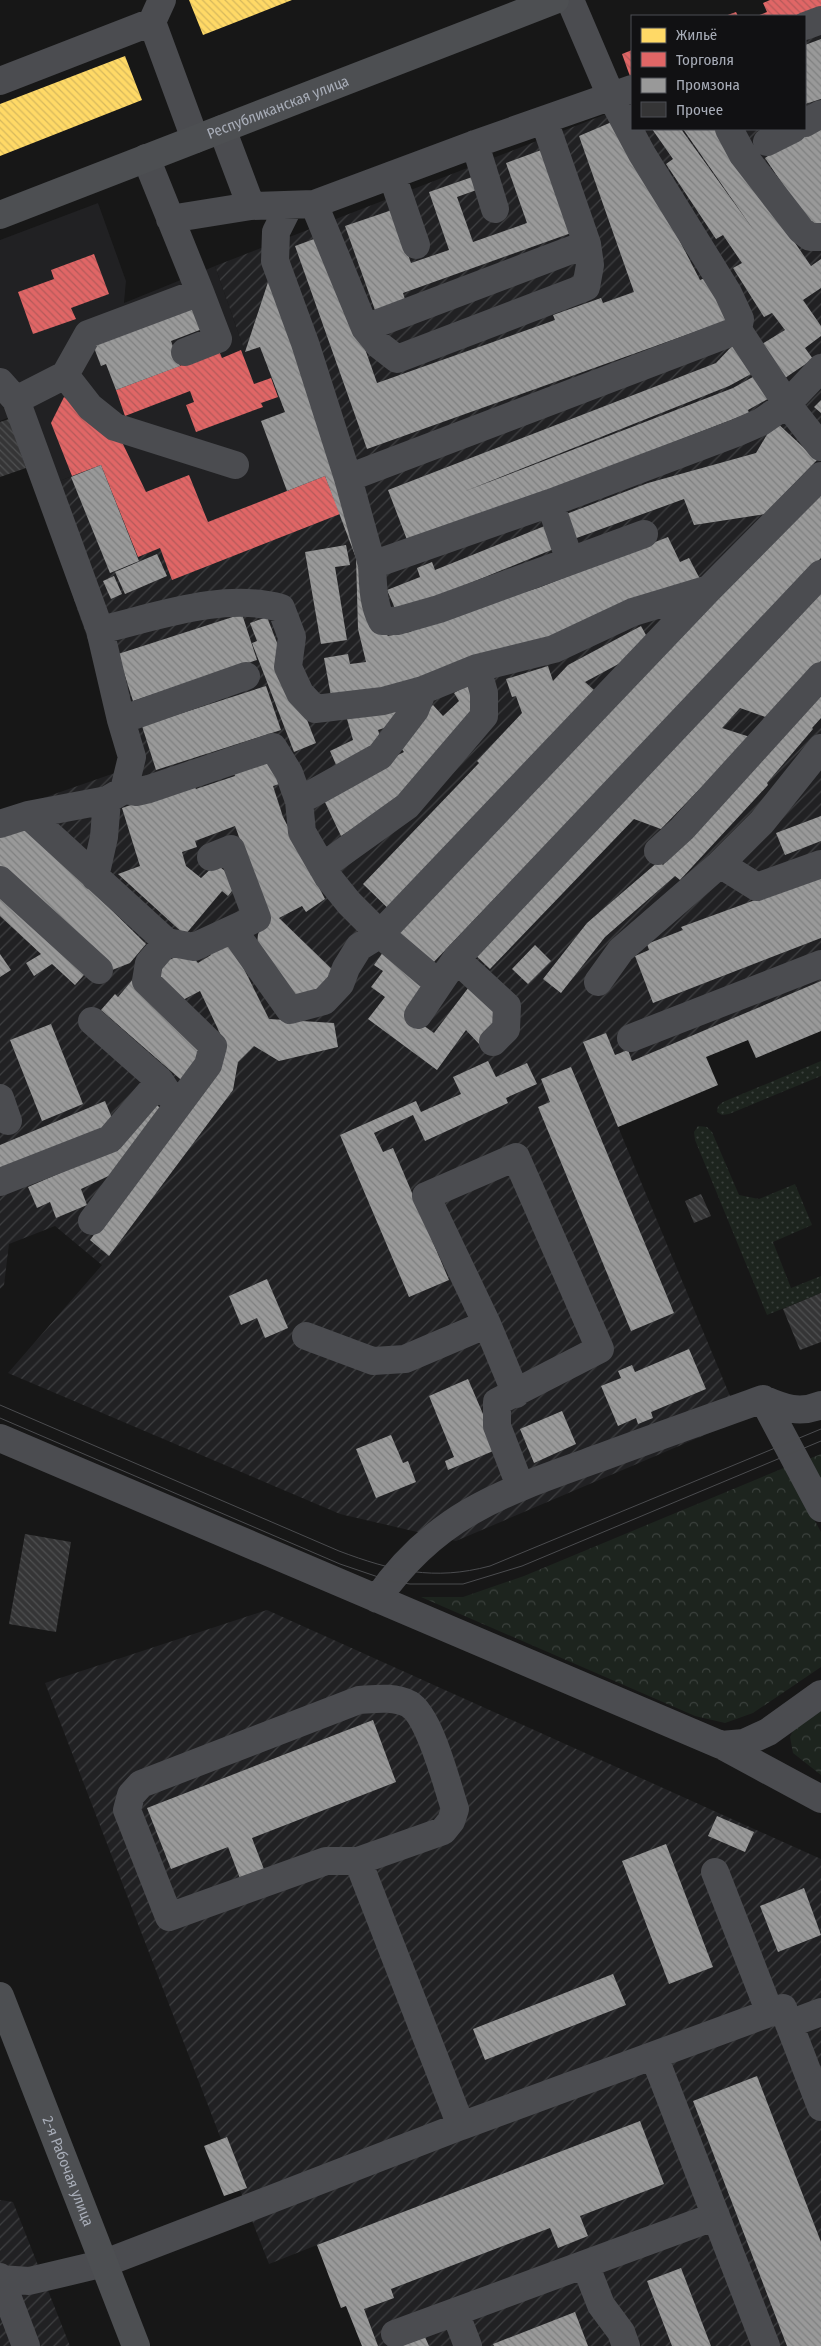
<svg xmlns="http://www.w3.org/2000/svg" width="821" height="2346" viewBox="0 0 821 2346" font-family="'Fira Sans Condensed',sans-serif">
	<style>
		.built { fill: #212123 }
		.industrial { fill: url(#industrial-furrows) }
		.grass { fill: url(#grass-dots) }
		.forest { fill: url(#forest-crowns) }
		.homes { fill: url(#homes-back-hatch) }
		.shops { fill: url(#shops-back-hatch) }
		.industry { fill: url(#industry-back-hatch) }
		.building { fill: url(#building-back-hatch) }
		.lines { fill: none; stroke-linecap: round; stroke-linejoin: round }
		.minor { stroke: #4b4c50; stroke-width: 28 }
		.major { stroke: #4d4f52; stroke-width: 28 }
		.tram { stroke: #4b4c4f; stroke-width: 1 }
		.labels { text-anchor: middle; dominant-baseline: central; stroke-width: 5; stroke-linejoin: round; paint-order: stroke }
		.street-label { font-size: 15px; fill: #a8adb8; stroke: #111113 }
	</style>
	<defs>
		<pattern id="industrial-furrows" width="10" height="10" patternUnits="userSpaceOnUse" patternTransform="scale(1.25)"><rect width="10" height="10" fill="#212123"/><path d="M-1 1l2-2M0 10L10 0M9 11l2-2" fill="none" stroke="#3e3f41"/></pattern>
		<pattern id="grass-dots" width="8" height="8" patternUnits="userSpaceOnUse" patternTransform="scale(1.25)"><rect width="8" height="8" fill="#1d241e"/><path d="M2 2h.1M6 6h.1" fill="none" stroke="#3b413d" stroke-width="1.8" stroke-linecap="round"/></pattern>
		<pattern id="forest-crowns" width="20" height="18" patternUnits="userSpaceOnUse" patternTransform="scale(1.25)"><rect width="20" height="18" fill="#1d241e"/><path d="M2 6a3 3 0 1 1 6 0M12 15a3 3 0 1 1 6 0" fill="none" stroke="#3b413d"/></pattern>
		<pattern id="homes-back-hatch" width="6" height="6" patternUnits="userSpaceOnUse" patternTransform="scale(1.25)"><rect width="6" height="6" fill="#ffd966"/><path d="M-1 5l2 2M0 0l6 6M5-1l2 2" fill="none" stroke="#d6b85d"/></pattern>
		<pattern id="shops-back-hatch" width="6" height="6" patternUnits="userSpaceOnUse" patternTransform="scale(1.25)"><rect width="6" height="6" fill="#e06666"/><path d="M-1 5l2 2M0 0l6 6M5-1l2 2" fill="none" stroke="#b45a5a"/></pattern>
		<pattern id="industry-back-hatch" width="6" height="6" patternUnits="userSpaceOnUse" patternTransform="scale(1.25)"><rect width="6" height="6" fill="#999"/><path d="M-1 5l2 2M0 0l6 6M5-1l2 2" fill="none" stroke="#7f8080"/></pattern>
		<pattern id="building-back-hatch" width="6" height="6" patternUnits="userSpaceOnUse" patternTransform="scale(1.25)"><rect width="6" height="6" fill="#353536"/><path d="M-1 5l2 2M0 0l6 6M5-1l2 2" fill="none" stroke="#4f5051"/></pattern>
	</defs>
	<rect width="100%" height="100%" fill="#171717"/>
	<!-- built -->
	<path class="built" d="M 98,203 L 126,281 L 124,303 L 215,266 L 245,352 L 260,347 L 311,481 L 172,580 L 138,557 L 101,465 L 36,490 L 10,417 L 0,421 L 0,240 Z"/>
	<!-- industrial -->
	<path class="industrial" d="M 821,30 L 821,1031 L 756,1058 L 748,1040 L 604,1093 L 740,1420 L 456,1541 L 340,1514 L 8,1373 L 102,1265 L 55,1226 L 9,1244 L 4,1285 L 0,1289 L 0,813 L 132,767 L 36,490 L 101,465 L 138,557 L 160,548 L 172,580 L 311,482 L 260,348 L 245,352 L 215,266 L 632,104 L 632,129 L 805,129 L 805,36 Z
		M 267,1610 L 821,1859 L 821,2346 L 362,2346 L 346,2306 L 317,2245 L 269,2264 L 240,2190 L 246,2187 L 227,2137 L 221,2139 L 45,1683 Z
		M 0,2200 L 13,2202 L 70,2346 L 0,2346 Z"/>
	<!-- grass -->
	<path class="grass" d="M 821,1061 L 821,1076 L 729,1114 L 722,1115 L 717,1112 L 718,1106 L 723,1102 Z
		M 698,1126 L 707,1127 L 712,1132 L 739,1195 L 759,1199 L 795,1184 L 812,1225 L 773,1242 L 791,1288 L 821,1276 L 821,1293 L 767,1315 L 695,1140 L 694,1132 Z"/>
	<!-- forest -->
	<path class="forest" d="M 821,1454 L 821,1487 L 806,1460 Z
		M 786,1467 L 821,1532 L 821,1667 L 753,1713 L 725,1723 L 695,1716 L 421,1597 L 463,1597 L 524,1576 Z
		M 821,1705 L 821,1775 L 793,1753 L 790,1737 L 797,1722 Z"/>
	<!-- homes -->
	<path class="homes" d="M 189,0 L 292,0 L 203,35 Z
		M 125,56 L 142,100 L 0,156 L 0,104 Z"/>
	<!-- shops -->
	<path class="shops" d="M 770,0 L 821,0 L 821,9 L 802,16 L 757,16 L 767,12 L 763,3 Z
		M 736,12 L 738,16 L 725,16 Z
		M 632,50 L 632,82 L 622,54 Z
		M 94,254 L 109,294 L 71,308 L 76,319 L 33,334 L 18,292 L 54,279 L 51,270 Z
		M 241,350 L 254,384 L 271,378 L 278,397 L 261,403 L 263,407 L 196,432 L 186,405 L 194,402 L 190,391 L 125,416 L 116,390 L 219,351 L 222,358 Z
		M 64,397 L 122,442 L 146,492 L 189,475 L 208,522 L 325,476 L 340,514 L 172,580 L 160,548 L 138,557 L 101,465 L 72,476 L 51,423 Z"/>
	<!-- industry -->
	<path class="industry" d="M 821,39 L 821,99 L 805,104 L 805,45 Z
		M 614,121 L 643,170 L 700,280 L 716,274 L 731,319 L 367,449 L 295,246 L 325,235 L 377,383 L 555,320 L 553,315 L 601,298 L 603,303 L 634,292 L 579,136 Z
		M 821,128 L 821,223 L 813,229 L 765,158 L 802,134 Z
		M 652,129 L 681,129 L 755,232 L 683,129 L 716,129 L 811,266 L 821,259 L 821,288 L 803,300 L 821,326 L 821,336 L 805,348 L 813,359 L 785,378 L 762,344 L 785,330 L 772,313 L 764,317 L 733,268 L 742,263 L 723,235 L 716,239 L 666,164 L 673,159 Z
		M 544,149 L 574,232 L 403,293 L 406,303 L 376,313 L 345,226 L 392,210 L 411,263 L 449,250 L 429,192 L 478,175 L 482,188 L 457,197 L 473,242 L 527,223 L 506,163 Z
		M 269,279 L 364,553 L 374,618 L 388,636 L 410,632 L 432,620 L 538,588 L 668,537 L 680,562 L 689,558 L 700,579 L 553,637 L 378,691 L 331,696 L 324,658 L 348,654 L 350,664 L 366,662 L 358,629 L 356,558 L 325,476 L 287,491 L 261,421 L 285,412 L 260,347 L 245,352 Z
		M 202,304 L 210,326 L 171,341 L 180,366 L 116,390 L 106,364 L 101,366 L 93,345 Z
		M 733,345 L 751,374 L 729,386 L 463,492 L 733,388 L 760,373 L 773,396 L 748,410 L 749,413 L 409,545 L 388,490 L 716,363 Z
		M 821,400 L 821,413 L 814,407 Z
		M 775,421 L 817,460 L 765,514 L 694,525 L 684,499 L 571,540 L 561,516 L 648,483 L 756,453 Z
		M 101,465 L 139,561 L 110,573 L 71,477 Z
		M 821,491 L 821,558 L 431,965 L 398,933 Z
		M 552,523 L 561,546 L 397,613 L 387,590 L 420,577 L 417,568 L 432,562 L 435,570 Z
		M 346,545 L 350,565 L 335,567 L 347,640 L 321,644 L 305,552 Z
		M 157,554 L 167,576 L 125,594 L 115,572 Z
		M 114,576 L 122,594 L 111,599 L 103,581 Z
		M 821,589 L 821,661 L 768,718 L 740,708 L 722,728 L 750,737 L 661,829 L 634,819 L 490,969 L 472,952 Z
		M 242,614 L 257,660 L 133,701 L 118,654 Z
		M 267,617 L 316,743 L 294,752 L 252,643 L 257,641 L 250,623 Z
		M 641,626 L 652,646 L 585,682 L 603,698 L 395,915 L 363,884 L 479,763 L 477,761 L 522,713 L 516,696 L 512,697 L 506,679 L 548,666 L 553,681 L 568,665 Z
		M 474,681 L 480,701 L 415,791 L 341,836 L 323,798 L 342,783 L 404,752 L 395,740 L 433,705 L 443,716 L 459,701 L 454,693 Z
		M 821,684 L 821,718 L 812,728 L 813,729 L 767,783 L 768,785 L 680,880 L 675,876 L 605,937 L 561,993 L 543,979 L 587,923 L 659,861 L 663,865 L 751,769 Z
		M 266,686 L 281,730 L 156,770 L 142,726 Z
		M 394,706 L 399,723 L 378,730 L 383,746 L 337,767 L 330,751 L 353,740 L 347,719 Z
		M 271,760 L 279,784 L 273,786 L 283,817 L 325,899 L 306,912 L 302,906 L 279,918 L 337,974 L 299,1002 L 257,945 L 258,934 L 269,917 L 235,826 L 195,841 L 197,847 L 182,852 L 186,866 L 201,878 L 216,864 L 239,882 L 228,896 L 222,891 L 185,935 L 118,874 L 140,866 L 122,808 L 193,784 L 196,789 L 235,776 L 234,772 Z
		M 821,816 L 821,841 L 785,855 L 776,833 Z
		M 23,823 L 146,944 L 130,963 L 107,972 L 0,867 L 0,836 Z
		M 821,876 L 821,938 L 653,1003 L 635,956 L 649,950 L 647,944 L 683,930 L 681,927 Z
		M 0,883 L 91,967 L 75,985 L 52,964 L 34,976 L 26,963 L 41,954 L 0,916 Z
		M 228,937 L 269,1019 L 334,1023 L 338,1047 L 279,1061 L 254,1046 L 238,1062 L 233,1090 L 109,1256 L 90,1240 L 214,1074 L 225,1044 L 200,991 L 177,1003 L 152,977 L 166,961 L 189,952 L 198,963 L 211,955 L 207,948 Z
		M 535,945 L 551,961 L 528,984 L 512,969 Z
		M 386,948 L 433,983 L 409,1015 L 434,1033 L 475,979 L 493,1009 L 496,1017 L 491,1030 L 480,1045 L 466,1030 L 437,1070 L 368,1019 L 385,997 L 371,987 L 383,971 L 374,965 Z
		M 0,954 L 11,970 L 0,977 Z
		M 134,978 L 205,1050 L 187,1085 L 101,1010 L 115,994 L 118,997 Z
		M 821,981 L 821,1031 L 756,1058 L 748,1040 L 706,1057 L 718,1085 L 618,1127 L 583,1042 L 606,1033 L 615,1055 L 628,1050 L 632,1061 Z
		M 51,1024 L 83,1104 L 42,1121 L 10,1040 Z
		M 488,1061 L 496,1077 L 527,1063 L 537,1084 L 506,1098 L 508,1103 L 425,1141 L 413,1115 L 374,1133 L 383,1152 L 393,1148 L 449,1280 L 409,1297 L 340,1135 L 416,1101 L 421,1112 L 461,1094 L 453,1077 Z
		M 571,1067 L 674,1313 L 631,1331 L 538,1107 L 550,1102 L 541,1079 Z
		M 105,1101 L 114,1123 L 0,1170 L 0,1145 Z
		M 153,1102 L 169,1115 L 119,1171 L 81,1189 L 87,1205 L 56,1218 L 50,1202 L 37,1208 L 28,1187 L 97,1157 Z
		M 267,1279 L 288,1328 L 265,1338 L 257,1318 L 241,1325 L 229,1296 Z
		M 689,1349 L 706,1389 L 651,1412 L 653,1418 L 638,1424 L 636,1418 L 618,1426 L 601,1386 L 621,1378 L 618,1371 L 632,1365 L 635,1372 Z
		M 468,1379 L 498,1449 L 448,1470 L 445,1461 L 454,1457 L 429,1396 Z
		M 562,1411 L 576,1444 L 534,1463 L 520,1429 Z
		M 391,1435 L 403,1463 L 408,1461 L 416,1482 L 376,1498 L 356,1449 Z
		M 373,1720 L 396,1782 L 252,1838 L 265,1872 L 241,1881 L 228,1847 L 171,1869 L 147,1808 Z
		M 717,1816 L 754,1832 L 745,1852 L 708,1836 Z
		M 666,1844 L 713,1967 L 669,1984 L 622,1861 Z
		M 804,1888 L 821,1935 L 778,1952 L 760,1906 Z
		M 613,1974 L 626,2005 L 485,2060 L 473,2029 Z
		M 757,2076 L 821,2242 L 821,2346 L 787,2346 L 693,2101 Z
		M 640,2121 L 664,2184 L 580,2216 L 588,2236 L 558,2248 L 550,2228 L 391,2289 L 394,2298 L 364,2309 L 378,2346 L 362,2346 L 346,2306 L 341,2308 L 317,2245 Z
		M 227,2137 L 247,2188 L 224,2196 L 204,2146 Z
		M 681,2268 L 711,2346 L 672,2346 L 647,2281 Z
		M 575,2312 L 588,2346 L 494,2346 L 493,2344 Z
		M 425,2337 L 429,2346 L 401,2346 Z"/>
	<!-- building -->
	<path class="building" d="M 9,419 L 26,468 L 0,477 L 0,422 Z
		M 701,1194 L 711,1216 L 694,1223 L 685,1201 Z
		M 821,1293 L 821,1342 L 800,1350 L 783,1309 Z
		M 25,1534 L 71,1542 L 56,1632 L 9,1624 Z"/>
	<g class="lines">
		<!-- minor -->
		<path class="minor" d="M 152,22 L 162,0
			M 805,26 L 821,20
			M 0,81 L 152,22 L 195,139
			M 805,123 L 821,114
			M 222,129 L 251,206
			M 729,129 L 743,155 L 801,230 L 810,237 L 821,237
			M 767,142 L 793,129
			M 475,144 L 495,209
			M 392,175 L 416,245
			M 314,204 L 365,328 L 379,345 L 397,359 L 586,287 L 590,265 L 587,244 L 544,120
			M 289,206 L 276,232 L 275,261 L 305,343 L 348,478 L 372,565 L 550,503 L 736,433 L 761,422 L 787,404 L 821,447
			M 170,219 L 251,206 L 314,204 L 475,144 L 632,89
			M 365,328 L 587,244
			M 738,330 L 787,404 L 821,368
			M 185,352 L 218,339 L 200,292
			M 65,375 L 90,407 L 115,427 L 235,465
			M 0,382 L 16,400 L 100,630 L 121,720 L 132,757 L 124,790 L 107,800 L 28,815
			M 16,400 L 65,375 L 88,334 L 200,292 L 146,158
			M 348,478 L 738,330 L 740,319 L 728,293 L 642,154 L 611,96 L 570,0
			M 550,503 L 570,561
			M 372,565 C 373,585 373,604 382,621 L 397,621 L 439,609 L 644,534
			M 100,630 C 156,617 224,592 281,608 L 292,637 L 288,667 L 300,693 L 315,709 L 383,701 L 423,690 L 477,668 L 554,649 L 633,612 L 706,590
			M 121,720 L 246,676
			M 821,748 L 762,822 L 720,864 L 757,887 L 821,864
			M 124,790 L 136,792 L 149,789 L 273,747 L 289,773 L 299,801 L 302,832 L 328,877 L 349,903 L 380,934 L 439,984
			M 299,801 L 380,756 L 415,710 L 423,690
			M 0,824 L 28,815 L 167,942 L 194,947 L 257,918 L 231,849 L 211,857
			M 658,851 L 682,829 L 821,676
			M 322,867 L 407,806 L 484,716 L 484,693 L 477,668
			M 95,877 L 104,837 L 107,800
			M 0,880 L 99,970
			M 233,930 L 290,1010 L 324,1001 L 340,984 L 346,968 L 359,947 L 380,934 L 708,590 L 821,476
			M 456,959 L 507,1006 L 506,1029 L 493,1042
			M 598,982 L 621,950 L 720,864
			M 418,1015 L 456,959 L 821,574
			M 92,1021 L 160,1081 L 169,1095
			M 631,1038 L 821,964
			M 0,1098 L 8,1121
			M 0,1182 L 110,1139 L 160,1081
			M 92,1221 L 208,1065 L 213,1046 L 146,981 L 149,963 L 167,942
			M 306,1336 L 373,1361 L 405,1359 L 487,1324
			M 516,1394 L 487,1324 L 426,1196 L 516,1157 L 600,1349 L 497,1402 L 497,1426 L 520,1486
			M 763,1399 L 821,1508
			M 0,1438 L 721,1745 L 821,1799
			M 377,1599 C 437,1512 507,1491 602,1457 C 656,1437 710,1418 763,1399 C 784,1408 799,1414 821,1405
			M 721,1745 L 744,1743 L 768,1732 L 821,1694
			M 715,1872 L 770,2013
			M 789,2024 L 821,2012
			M 654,2056 L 766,2346
			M 461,2126 L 783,2008 L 821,2107
			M 585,2264 L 601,2305 L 621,2332 L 626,2346
			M 0,2277 L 26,2346
			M 0,2279 L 29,2281 L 105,2263 L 461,2126 L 358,1861 L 443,1831 L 451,1821 L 455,1809 C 447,1785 430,1716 409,1704 C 394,1696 375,1699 359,1700 L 141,1784 L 131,1795 L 127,1810 L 169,1917 L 326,1861 L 358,1861
			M 455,2312 L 468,2346
			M 395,2334 L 716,2216"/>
		<!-- major -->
		<g class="major">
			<path id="s1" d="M 0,215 L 555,0"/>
			<path id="s2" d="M 0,1996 L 136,2346"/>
		</g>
		<!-- tram -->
		<path class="tram" d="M 0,1405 L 339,1551 C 392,1571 434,1581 490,1566 L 821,1429
			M 0,1418 L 340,1564 L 390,1581 L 410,1584 L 463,1584 L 522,1566 L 821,1441"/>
	</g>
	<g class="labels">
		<!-- street labels -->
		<g class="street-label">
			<text stroke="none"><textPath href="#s1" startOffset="298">Республиканская улица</textPath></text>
			<text stroke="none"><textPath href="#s2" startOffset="188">2-я Рабочая улица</textPath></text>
		</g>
	</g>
	<!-- legend -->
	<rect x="631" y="15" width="175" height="115" fill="#111113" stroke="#4d4f55"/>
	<rect x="641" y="28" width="25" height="15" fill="#ffd966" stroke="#4d4f55"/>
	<text x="676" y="40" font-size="15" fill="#a8adb8">Жильё</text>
	<rect x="641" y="52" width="25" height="15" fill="#e06666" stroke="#4d4f55"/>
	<text x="676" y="65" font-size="15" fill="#a8adb8">Торговля</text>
	<rect x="641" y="78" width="25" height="15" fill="#999999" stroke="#4d4f55"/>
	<text x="676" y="90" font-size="15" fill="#a8adb8">Промзона</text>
	<rect x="641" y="102" width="25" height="15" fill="#353536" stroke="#4d4f55"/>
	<text x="676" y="115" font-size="15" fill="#a8adb8">Прочее</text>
</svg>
